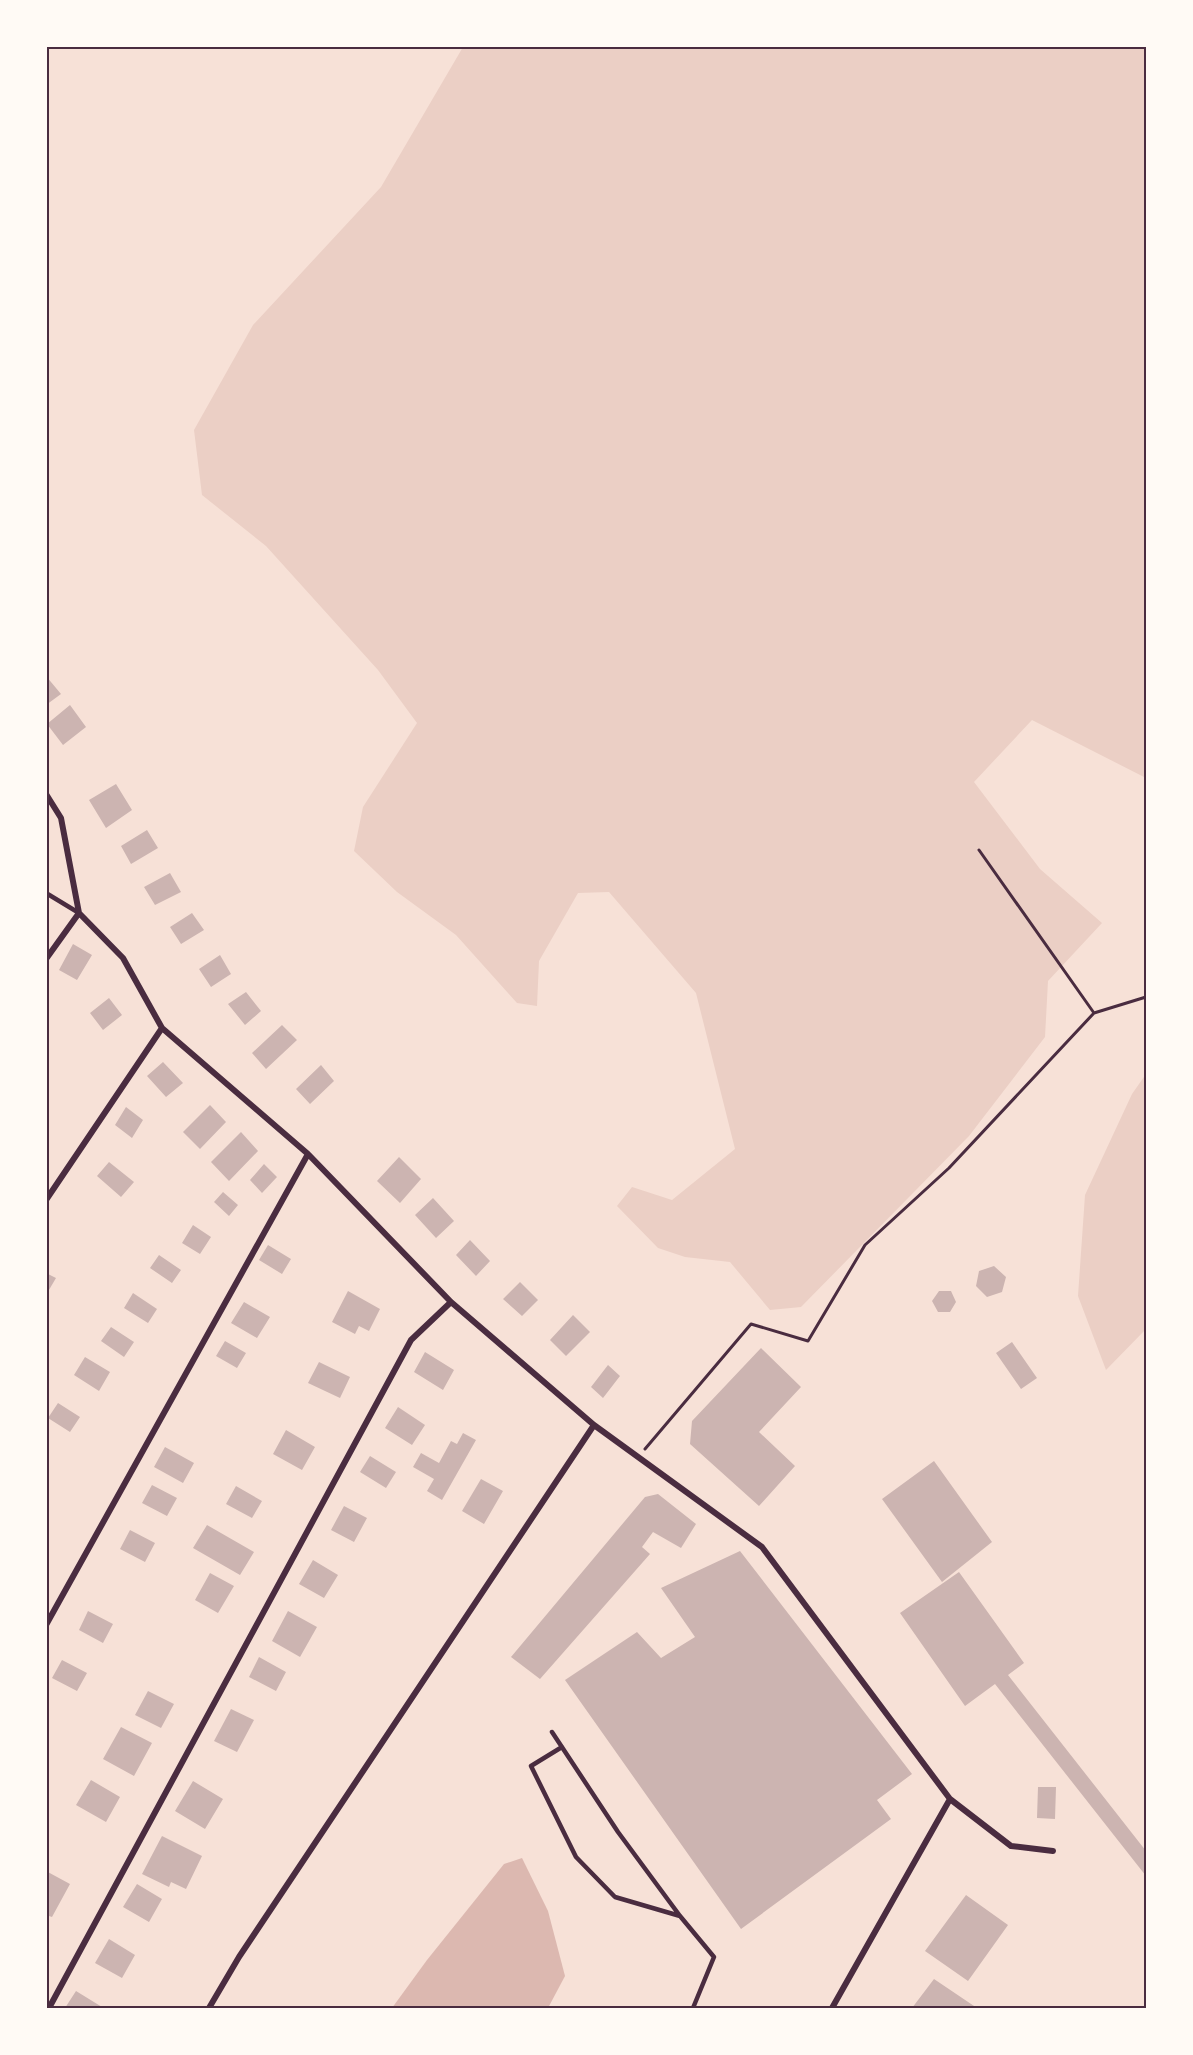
<svg xmlns="http://www.w3.org/2000/svg" width="1193" height="2055" viewBox="0 0 1193 2055" font-family="Merriweather,serif">
	<style>
		.green { fill: #ebcfc5 }
		.water { fill: #dcb8b0 }
		.building { fill: #ccb4b1 }
		.lines { fill: none; stroke-linecap: round; stroke-linejoin: round }
		.path { stroke: #4a2c40; stroke-width: 3 }
		.service { stroke: #4a2c40; stroke-width: 4.5 }
		.minor { stroke: #4a2c40; stroke-width: 6 }
		.neatline { fill: none; stroke: #4a2c40; stroke-width: 2 }
	</style>
	<rect width="100%" height="100%" fill="#f7e1d7"/>
	<!-- green -->
	<path class="green" d="M 463,47 L 1146,47 L 1146,778 L 1032,720 L 974,782 L 1040,869 L 1102,923 L 1048,981 L 1045,1037 L 969,1136 L 801,1307 L 770,1310 L 730,1262 L 685,1257 L 658,1248 L 617,1206 L 632,1187 L 672,1200 L 735,1149 L 696,993 L 609,892 L 578,893 L 539,961 L 537,1006 L 517,1003 L 456,935 L 397,892 L 354,851 L 363,807 L 417,723 L 378,670 L 266,546 L 202,495 L 194,430 L 253,325 L 381,187 Z
		M 1146,1074 L 1146,1329 L 1106,1370 L 1078,1296 L 1085,1195 L 1132,1094 Z"/>
	<!-- water -->
	<path class="water" d="M 522,1858 L 548,1911 L 565,1976 L 548,2008 L 392,2008 L 427,1960 L 504,1864 Z"/>
	<!-- building -->
	<path class="building" d="M 46,676 L 61,694 L 46,705 Z
		M 70,705 L 86,727 L 63,745 L 47,724 Z
		M 116,784 L 132,810 L 106,828 L 89,800 Z
		M 147,830 L 158,848 L 131,864 L 121,846 Z
		M 170,873 L 181,892 L 155,905 L 144,887 Z
		M 192,913 L 204,930 L 181,944 L 170,927 Z
		M 73,944 L 92,955 L 77,980 L 59,970 Z
		M 220,955 L 231,974 L 211,987 L 199,969 Z
		M 246,992 L 261,1011 L 245,1025 L 228,1004 Z
		M 109,998 L 122,1015 L 103,1030 L 90,1013 Z
		M 282,1025 L 297,1040 L 266,1069 L 252,1053 Z
		M 163,1062 L 183,1083 L 166,1097 L 147,1076 Z
		M 321,1065 L 334,1081 L 310,1104 L 296,1089 Z
		M 210,1105 L 226,1122 L 200,1149 L 183,1132 Z
		M 126,1107 L 143,1120 L 132,1138 L 115,1125 Z
		M 241,1132 L 258,1151 L 229,1181 L 211,1162 Z
		M 399,1157 L 421,1179 L 400,1203 L 377,1181 Z
		M 109,1162 L 134,1182 L 121,1197 L 97,1176 Z
		M 264,1164 L 277,1177 L 262,1193 L 250,1180 Z
		M 223,1192 L 238,1205 L 229,1216 L 214,1202 Z
		M 433,1198 L 454,1221 L 436,1238 L 415,1215 Z
		M 193,1225 L 211,1237 L 200,1254 L 182,1243 Z
		M 470,1240 L 490,1261 L 476,1276 L 456,1255 Z
		M 268,1245 L 291,1259 L 282,1274 L 259,1260 Z
		M 159,1255 L 181,1270 L 172,1283 L 150,1268 Z
		M 994,1266 L 1006,1277 L 1002,1292 L 987,1297 L 976,1286 L 979,1271 Z
		M 46,1273 L 56,1278 L 46,1295 Z
		M 520,1282 L 538,1300 L 522,1316 L 503,1299 Z
		M 348,1291 L 380,1309 L 369,1331 L 359,1326 L 355,1334 L 332,1322 Z
		M 939,1291 L 951,1291 L 956,1302 L 950,1312 L 938,1312 L 932,1301 Z
		M 133,1293 L 157,1309 L 148,1323 L 124,1308 Z
		M 244,1302 L 270,1317 L 257,1338 L 231,1323 Z
		M 573,1315 L 590,1332 L 566,1356 L 550,1340 Z
		M 111,1327 L 134,1342 L 124,1357 L 101,1341 Z
		M 225,1341 L 246,1353 L 237,1368 L 216,1356 Z
		M 1012,1342 L 1037,1378 L 1021,1389 L 996,1353 Z
		M 761,1348 L 801,1387 L 759,1432 L 795,1466 L 759,1506 L 690,1444 L 692,1421 Z
		M 425,1352 L 454,1370 L 443,1390 L 414,1372 Z
		M 85,1357 L 110,1372 L 99,1391 L 74,1375 Z
		M 319,1362 L 350,1377 L 340,1398 L 308,1383 Z
		M 608,1365 L 620,1376 L 603,1398 L 591,1387 Z
		M 58,1403 L 80,1417 L 70,1432 L 48,1418 Z
		M 398,1407 L 425,1425 L 412,1445 L 385,1428 Z
		M 286,1430 L 315,1447 L 302,1470 L 273,1454 Z
		M 463,1433 L 476,1440 L 442,1500 L 427,1491 L 434,1479 L 413,1467 L 421,1453 L 439,1463 L 451,1441 L 457,1444 Z
		M 165,1447 L 194,1463 L 183,1483 L 154,1467 Z
		M 370,1456 L 396,1472 L 386,1488 L 360,1472 Z
		M 934,1461 L 992,1542 L 942,1582 L 882,1499 Z
		M 481,1479 L 503,1491 L 484,1524 L 462,1511 Z
		M 152,1485 L 177,1498 L 167,1516 L 142,1503 Z
		M 236,1486 L 262,1501 L 252,1518 L 226,1504 Z
		M 658,1494 L 696,1524 L 681,1548 L 653,1532 L 642,1547 L 650,1554 L 540,1679 L 511,1657 L 645,1497 Z
		M 344,1506 L 367,1518 L 354,1542 L 331,1530 Z
		M 207,1525 L 254,1552 L 240,1575 L 193,1548 Z
		M 130,1530 L 155,1543 L 145,1562 L 120,1549 Z
		M 740,1551 L 912,1774 L 877,1800 L 891,1819 L 741,1929 L 565,1680 L 637,1632 L 661,1658 L 695,1637 L 661,1588 Z
		M 313,1560 L 338,1575 L 324,1598 L 299,1584 Z
		M 959,1572 L 1024,1663 L 1008,1675 L 1146,1851 L 1146,1876 L 995,1684 L 965,1706 L 900,1613 Z
		M 210,1573 L 234,1586 L 218,1613 L 195,1600 Z
		M 88,1611 L 113,1624 L 103,1643 L 79,1630 Z
		M 288,1611 L 317,1627 L 300,1657 L 272,1641 Z
		M 259,1657 L 286,1672 L 276,1691 L 249,1677 Z
		M 62,1660 L 87,1673 L 77,1691 L 52,1678 Z
		M 148,1691 L 174,1704 L 161,1728 L 135,1715 Z
		M 231,1709 L 254,1720 L 237,1752 L 214,1741 Z
		M 121,1727 L 152,1743 L 134,1776 L 103,1759 Z
		M 91,1780 L 120,1797 L 106,1822 L 76,1805 Z
		M 193,1781 L 223,1799 L 205,1829 L 175,1811 Z
		M 1038,1787 L 1056,1787 L 1055,1819 L 1037,1818 Z
		M 162,1836 L 202,1856 L 186,1889 L 171,1882 L 169,1887 L 142,1874 Z
		M 46,1871 L 70,1884 L 52,1917 L 46,1915 Z
		M 137,1884 L 162,1899 L 149,1922 L 123,1907 Z
		M 966,1895 L 1008,1925 L 968,1981 L 925,1951 Z
		M 109,1939 L 135,1955 L 122,1978 L 95,1963 Z
		M 934,1979 L 977,2008 L 912,2008 Z
		M 76,1991 L 102,2007 L 101,2008 L 65,2008 Z"/>
	<g class="lines">
		<!-- path -->
		<path class="path" d="M 1094,1013 L 1146,997
			M 645,1449 L 751,1324 L 808,1341 L 865,1245 L 949,1168 L 1094,1013 L 979,850"/>
		<!-- service -->
		<path class="service" d="M 46,893 L 79,913
			M 552,1732 L 618,1832 L 680,1916 L 714,1957 L 693,2008
			M 562,1747 L 531,1766 L 576,1857 L 615,1897 L 680,1916"/>
		<!-- minor -->
		<path class="minor" d="M 46,794 L 61,818 L 79,913 L 123,958 L 162,1028 L 308,1154 L 451,1302 L 594,1425 L 762,1547 L 950,1799 L 1011,1846 L 1053,1851
			M 46,959 L 79,913
			M 46,1200 L 162,1028
			M 46,1625 L 308,1154
			M 49,2008 L 411,1340 L 451,1302
			M 209,2008 L 239,1957 L 594,1425
			M 832,2008 L 950,1799"/>
	</g>
	<!-- border -->
	<rect width="1193" height="2055" fill="none" stroke="#fffaf5" stroke-width="96"/>
	<rect x="48" y="48" width="1097" height="1959" class="neatline"/>
</svg>
